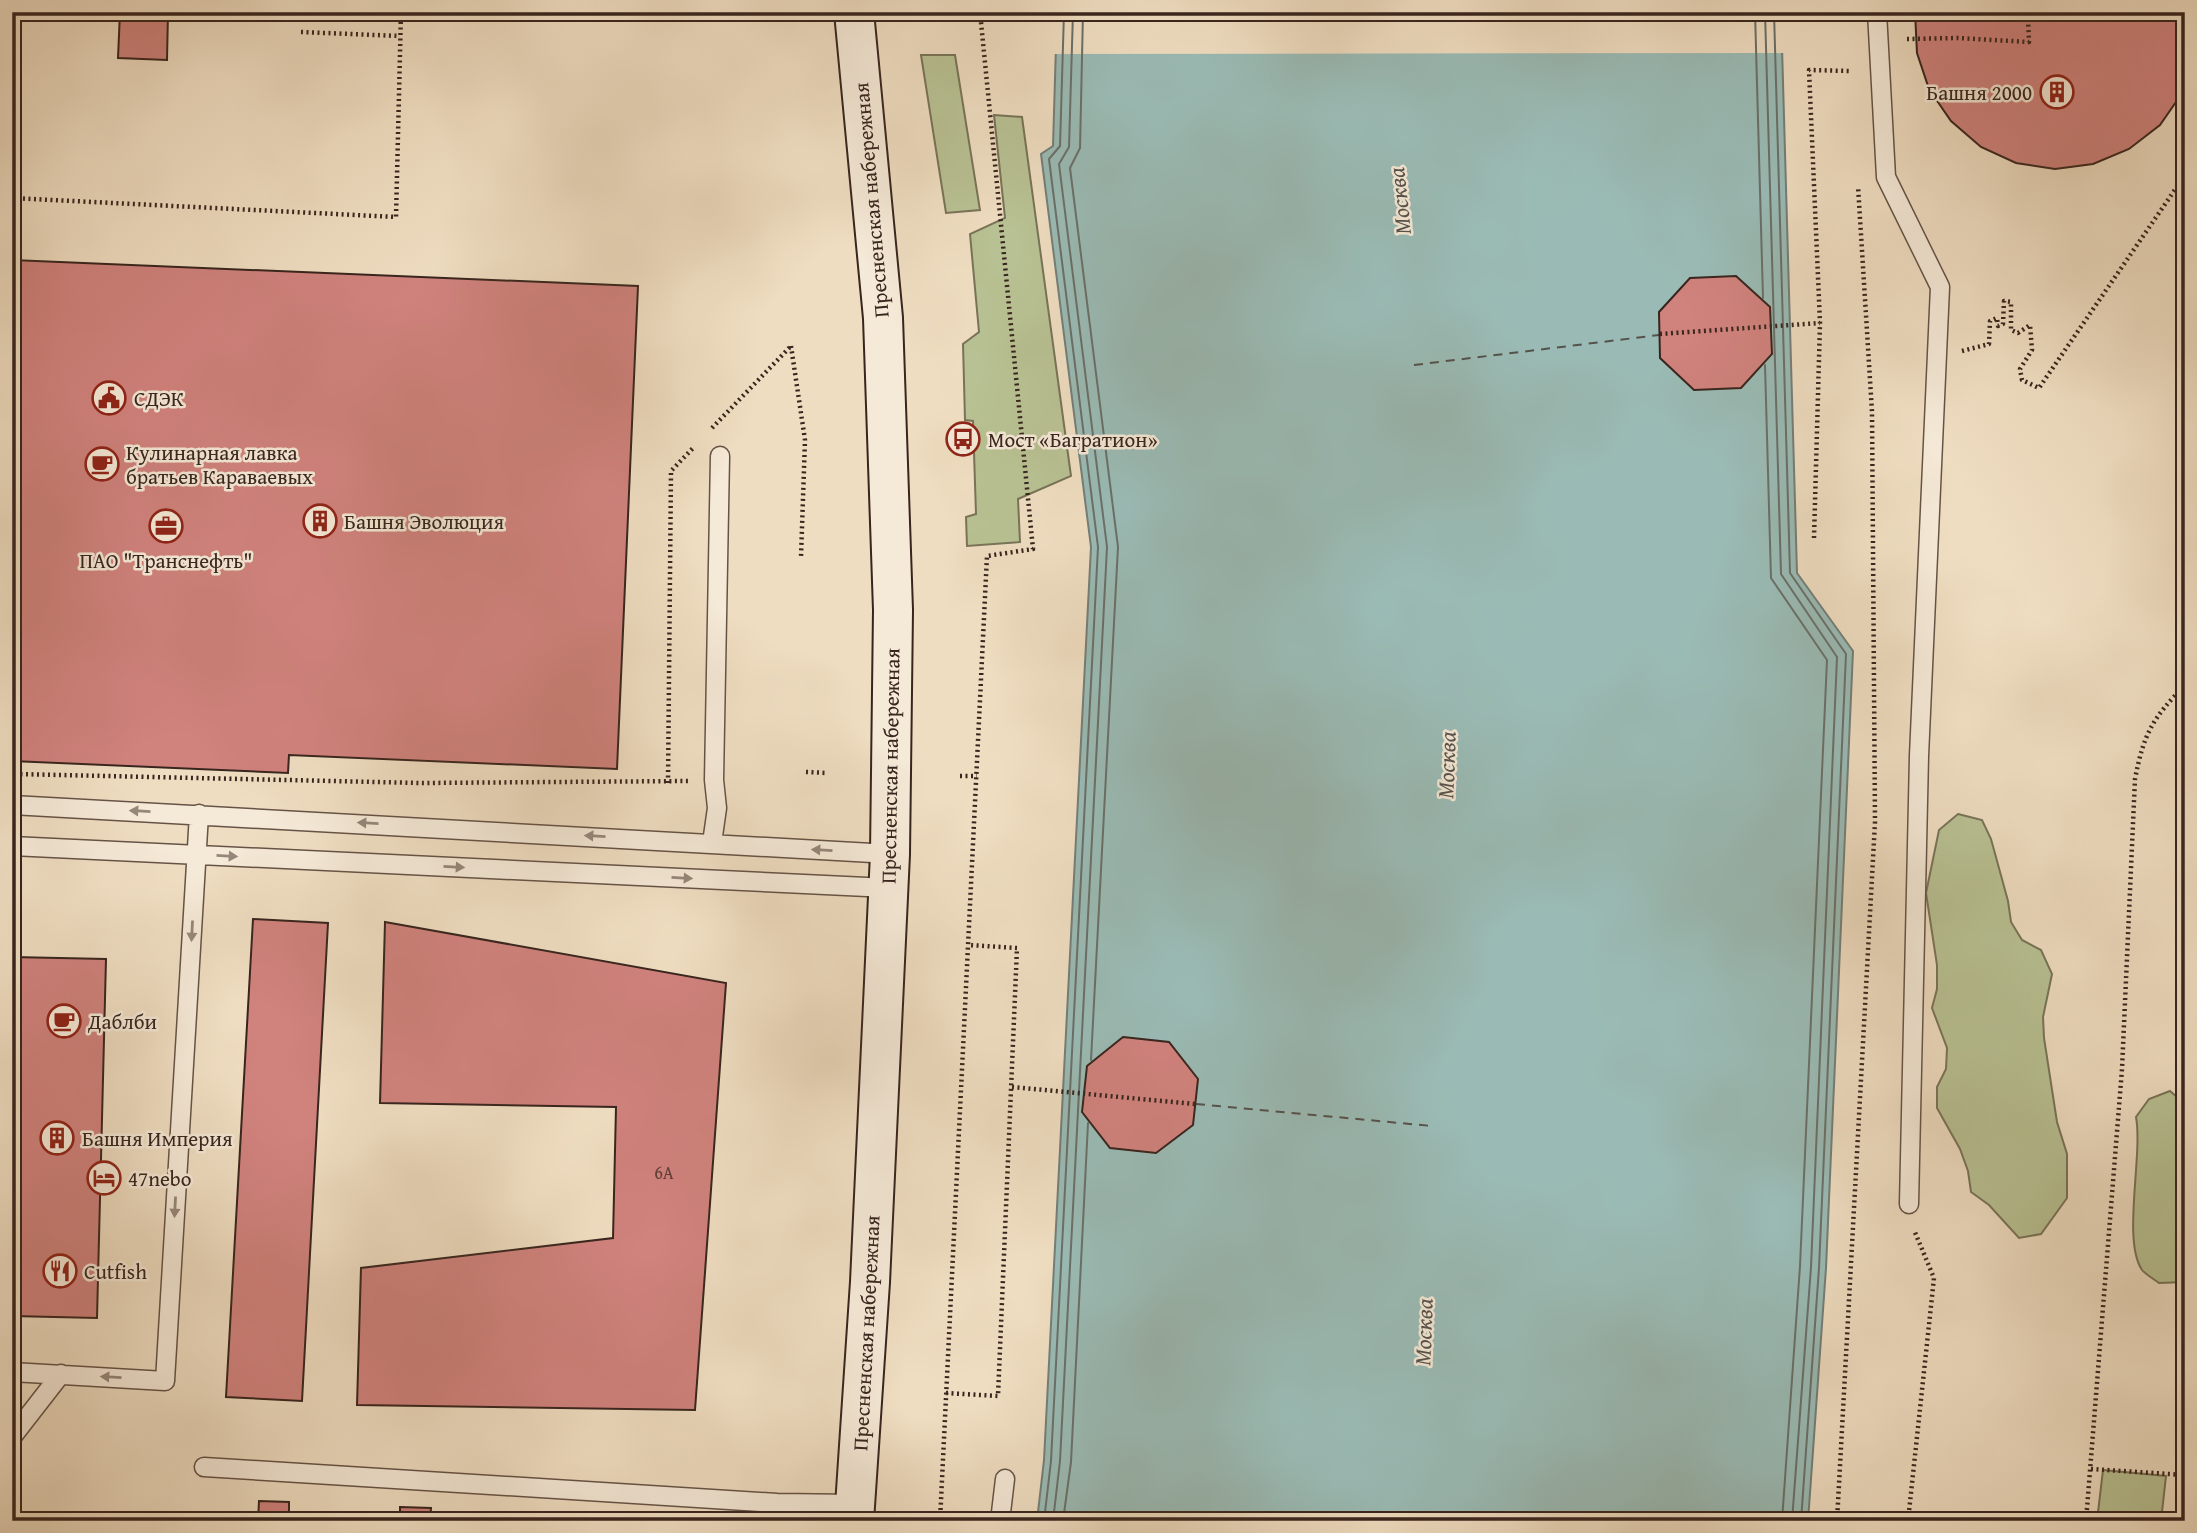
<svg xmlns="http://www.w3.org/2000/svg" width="2197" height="1533" viewBox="0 0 2197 1533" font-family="'Gentium Book Plus',serif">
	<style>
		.green { fill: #b8c193; stroke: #787358; stroke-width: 2 }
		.water { fill: #9abbb5; stroke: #737f79; stroke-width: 2 }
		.pier { fill: #efddc1 }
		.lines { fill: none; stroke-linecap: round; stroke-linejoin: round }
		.shore { stroke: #69706a; stroke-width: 2 }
		.ferry { stroke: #55524b; stroke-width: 2; stroke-dasharray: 9 7; stroke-linecap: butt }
		.building { fill: #d0827d; stroke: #38251e; stroke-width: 2 }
		.lane-casing { stroke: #665347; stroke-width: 21 }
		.secondary-casing { stroke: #38251e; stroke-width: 42 }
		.path { stroke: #38251e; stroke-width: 4.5; stroke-dasharray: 2 3.5; stroke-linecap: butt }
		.lane { stroke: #f5e9d7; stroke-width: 18 }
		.secondary { stroke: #f5e9d7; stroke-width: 38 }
		.oneway { fill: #96877a }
		.labels { text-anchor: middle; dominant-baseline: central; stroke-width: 5; stroke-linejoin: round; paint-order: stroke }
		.number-label { font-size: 18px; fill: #5e3c36 }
		.poi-label { font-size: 21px; fill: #38251e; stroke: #f5e9d7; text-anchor: start }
		.street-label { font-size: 21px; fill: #38251e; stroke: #f5e9d7 }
		.water-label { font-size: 23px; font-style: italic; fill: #55524b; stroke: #f5e9d7 }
	</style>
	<rect width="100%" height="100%" fill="#efddc1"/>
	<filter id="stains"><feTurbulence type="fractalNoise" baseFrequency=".00286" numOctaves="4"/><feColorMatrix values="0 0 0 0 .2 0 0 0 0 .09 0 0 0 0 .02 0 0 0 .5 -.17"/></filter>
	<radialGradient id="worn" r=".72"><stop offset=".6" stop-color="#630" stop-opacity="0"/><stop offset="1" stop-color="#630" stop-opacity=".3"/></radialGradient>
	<!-- green -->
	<path class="green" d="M 921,55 L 955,55 L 980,210 L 946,213 Z
		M 994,115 L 1022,117 L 1071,476 L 1018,499 L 1020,542 L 967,546 L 966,517 L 976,514 L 973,421 L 965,420 L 963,344 L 979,332 L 970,234 L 1005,218 Z
		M 1958,814 L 1982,820 L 1991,839 L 2008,901 L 2011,922 L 2022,940 L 2041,950 L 2052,974 L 2043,1017 L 2044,1038 L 2057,1122 L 2067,1154 L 2067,1198 L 2041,1234 L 2019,1238 L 1989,1205 L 1971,1192 L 1968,1171 L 1960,1149 L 1937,1108 L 1937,1087 L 1946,1069 L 1947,1048 L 1932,1008 L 1937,989 L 1937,965 L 1926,893 L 1939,830 Z
		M 2170,1091 L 2185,1104 L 2185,1282 L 2159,1283 C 2154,1279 2146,1275 2142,1270 C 2122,1240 2143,1156 2136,1117 L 2149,1099 Z
		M 2103,1470 L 2166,1476 L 2161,1521 L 2097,1521 Z"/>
	<!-- water -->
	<path class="water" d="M 1057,12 L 1781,12 L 1797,573 L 1853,651 L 1826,1268 L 1808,1521 L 1037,1521 L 1044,1460 L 1091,547 L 1041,154 L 1053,146 Z"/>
	<!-- pier -->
	<path class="pier" d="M 1053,12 L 1784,12 L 1785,53 L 1052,54 Z"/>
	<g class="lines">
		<!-- shore -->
		<path class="shore" d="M 1083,12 L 1080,148 L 1070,168 L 1118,547 L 1091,1060
			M 1755,12 L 1763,298
			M 1765,12 L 1781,574 L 1837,657 L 1811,1267 L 1792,1521
			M 1774,12 L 1790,573 L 1846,654 L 1819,1268 L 1801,1521
			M 1765,365 L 1771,578 L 1827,660 L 1800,1266 L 1782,1521
			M 1044,1521 L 1051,1461 L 1098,547 L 1049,159 L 1060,146 L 1064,12
			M 1053,1521 L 1060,1461 L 1107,547 L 1059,164 L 1069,147 L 1073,12
			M 1063,1521 L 1071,1462 L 1088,1123"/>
		<!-- ferry -->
		<path class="ferry" d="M 1414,365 L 1659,335
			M 1196,1104 L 1432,1126"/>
	</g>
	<!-- building -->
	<path class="building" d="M 120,12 L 168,12 L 167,60 L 118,58 Z
		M 1915,12 L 2185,12 L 2185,89 L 2160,125 L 2129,149 L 2093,164 L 2055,169 L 2016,163 L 1981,147 L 1951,121 L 1929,89 L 1917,53 Z
		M 12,260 L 638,286 L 617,769 L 289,755 L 288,773 L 12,761 Z
		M 1736,276 L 1770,307 L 1772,354 L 1741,388 L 1694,390 L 1660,358 L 1659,312 L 1690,278 Z
		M 253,919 L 328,923 L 302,1401 L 226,1397 Z
		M 385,922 L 726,983 L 695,1410 L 357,1405 L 361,1268 L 613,1238 L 616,1107 L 380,1103 Z
		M 12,957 L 106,959 L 97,1318 L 12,1316 Z
		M 1123,1037 L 1169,1042 L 1198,1079 L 1193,1125 L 1156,1153 L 1110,1148 L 1082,1112 L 1087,1066 Z
		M 259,1501 L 289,1502 L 289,1521 L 258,1521 Z
		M 400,1507 L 431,1508 L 430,1521 L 400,1521 Z"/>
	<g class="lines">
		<defs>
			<path id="lane" d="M 1877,12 L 1886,177 L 1940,287 L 1919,756 L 1909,1204
				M 12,805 L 890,854
				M 712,843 L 717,808 L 714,780 L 720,456
				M 12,846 L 888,888
				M 12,1372 L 165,1381 L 199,814
				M 12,1437 L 61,1374
				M 204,1467 L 777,1503 L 856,1504
				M 1000,1521 L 1005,1479"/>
			<path id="secondary" d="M 854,12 L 883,318 L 893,610 L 890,854 L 870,1282 L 854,1521"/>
		</defs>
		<!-- lane casing -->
		<use href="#lane" class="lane-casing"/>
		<!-- secondary casing -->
		<use href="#secondary" class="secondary-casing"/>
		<!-- path -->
		<path class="path" d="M 301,32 L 400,36
			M 1907,39 L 1958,38 L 2029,42 L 2028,19
			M 12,198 L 396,217 L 401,12
			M 1660,334 L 1820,323
			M 791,346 L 805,440 L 801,557
			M 1962,351 L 1989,344 L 1990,321 L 1997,318 L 1998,326 L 2003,324 L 2004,301 L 2011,302 L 2011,330 L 2018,333 L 2030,325 L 2032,350 L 2020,369 L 2022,380 L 2039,388 L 2185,175
			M 712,428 L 791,346
			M 1814,538 L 1820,323 L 1809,70 L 1851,71
			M 806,772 L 827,773
			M 15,774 L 422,783 L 689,781
			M 960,776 L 977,776
			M 668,783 L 671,471 L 694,447
			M 1012,1087 L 1195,1104
			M 946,1393 L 998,1396 L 1017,948 L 969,945
			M 2091,1469 L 2185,1475
			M 940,1521 L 987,556 L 1033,549 L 980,12
			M 1837,1521 L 1875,822 L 1872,412 L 1858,186
			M 1908,1521 L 1934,1278 L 1914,1230
			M 2086,1521 L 2122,1069 L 2135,779 C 2144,733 2152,719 2185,685"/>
		<!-- lane -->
		<use href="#lane" class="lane"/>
		<!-- secondary -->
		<use href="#secondary" class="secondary"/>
	</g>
	<!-- one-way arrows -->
	<defs><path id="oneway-solid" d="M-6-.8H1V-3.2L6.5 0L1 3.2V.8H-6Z" transform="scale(1.75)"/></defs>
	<g class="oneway">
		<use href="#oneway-solid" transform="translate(140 811) rotate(-177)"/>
		<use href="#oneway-solid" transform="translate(368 823) rotate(-177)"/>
		<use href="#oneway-solid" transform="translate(595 836) rotate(-177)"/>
		<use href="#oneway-solid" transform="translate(822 850) rotate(-177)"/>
		<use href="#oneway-solid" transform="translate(227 856) rotate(3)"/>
		<use href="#oneway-solid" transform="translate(454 867) rotate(3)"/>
		<use href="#oneway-solid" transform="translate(682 878) rotate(3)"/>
		<use href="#oneway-solid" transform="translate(192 931) rotate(93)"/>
		<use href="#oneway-solid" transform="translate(175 1207) rotate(93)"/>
		<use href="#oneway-solid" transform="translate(111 1377) rotate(-177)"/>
	</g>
	<!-- icons -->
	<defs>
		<symbol id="building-ring" viewBox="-11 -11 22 22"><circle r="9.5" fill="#f5e9d7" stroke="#8f2418" stroke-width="1.5"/><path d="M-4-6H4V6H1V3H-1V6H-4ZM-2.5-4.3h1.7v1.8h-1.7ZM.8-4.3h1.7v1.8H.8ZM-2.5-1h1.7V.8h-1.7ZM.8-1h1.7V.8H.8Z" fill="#8f2418"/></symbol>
		<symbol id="civic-ring" viewBox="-11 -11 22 22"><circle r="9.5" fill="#f5e9d7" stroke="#8f2418" stroke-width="1.5"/><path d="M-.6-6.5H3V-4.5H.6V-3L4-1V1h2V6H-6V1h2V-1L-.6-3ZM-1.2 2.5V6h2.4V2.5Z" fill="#8f2418"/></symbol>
		<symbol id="bus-ring" viewBox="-11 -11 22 22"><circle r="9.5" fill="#f5e9d7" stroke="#8f2418" stroke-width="1.5"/><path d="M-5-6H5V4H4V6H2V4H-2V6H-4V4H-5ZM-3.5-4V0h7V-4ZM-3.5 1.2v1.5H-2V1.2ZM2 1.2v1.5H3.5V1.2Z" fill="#8f2418"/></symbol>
		<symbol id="cafe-ring" viewBox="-11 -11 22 22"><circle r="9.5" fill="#f5e9d7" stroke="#8f2418" stroke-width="1.5"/><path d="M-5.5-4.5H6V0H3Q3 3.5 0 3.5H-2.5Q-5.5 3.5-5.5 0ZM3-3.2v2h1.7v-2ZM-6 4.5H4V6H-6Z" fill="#8f2418"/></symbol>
		<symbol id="office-ring" viewBox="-11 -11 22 22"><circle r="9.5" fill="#f5e9d7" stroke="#8f2418" stroke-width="1.5"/><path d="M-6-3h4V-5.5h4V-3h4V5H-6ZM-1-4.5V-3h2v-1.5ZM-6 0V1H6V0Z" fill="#8f2418"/></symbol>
		<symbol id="hotel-ring" viewBox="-11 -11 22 22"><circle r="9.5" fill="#f5e9d7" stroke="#8f2418" stroke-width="1.5"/><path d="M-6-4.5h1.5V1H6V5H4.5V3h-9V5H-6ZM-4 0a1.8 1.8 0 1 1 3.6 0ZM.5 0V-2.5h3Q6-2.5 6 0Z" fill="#8f2418"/></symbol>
		<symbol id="restaurant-ring" viewBox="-11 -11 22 22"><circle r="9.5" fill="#f5e9d7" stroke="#8f2418" stroke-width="1.5"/><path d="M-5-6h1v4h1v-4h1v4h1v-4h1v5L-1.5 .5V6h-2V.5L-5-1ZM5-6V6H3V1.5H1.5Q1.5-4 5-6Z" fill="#8f2418"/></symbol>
	</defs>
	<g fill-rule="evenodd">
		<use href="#building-ring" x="2038" y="73" width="38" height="38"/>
		<use href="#civic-ring" x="90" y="379" width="38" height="38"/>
		<use href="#bus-ring" x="944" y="420" width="38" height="38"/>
		<use href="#cafe-ring" x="83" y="445" width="38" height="38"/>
		<use href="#building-ring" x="301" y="502" width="38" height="38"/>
		<use href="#office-ring" x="147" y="507" width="38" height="38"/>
		<use href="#cafe-ring" x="45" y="1002" width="38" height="38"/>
		<use href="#building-ring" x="38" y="1119" width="38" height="38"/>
		<use href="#hotel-ring" x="85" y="1159" width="38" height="38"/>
		<use href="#restaurant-ring" x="41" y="1252" width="38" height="38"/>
	</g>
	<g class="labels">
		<!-- number labels -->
		<g class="number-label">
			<text x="664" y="1172">6А</text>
		</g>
		<!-- poi labels -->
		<g class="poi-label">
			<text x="2032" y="92" text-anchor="end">Башня 2000</text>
			<text x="134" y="398">СДЭК</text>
			<text x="988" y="439">Мост «Багратион»</text>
			<text x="126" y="452">Кулинарная лавка<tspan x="126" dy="24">братьев Караваевых</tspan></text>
			<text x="344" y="521">Башня Эволюция</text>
			<text x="166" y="560" text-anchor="middle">ПАО "Транснефть"</text>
			<text x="88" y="1021">Даблби</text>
			<text x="82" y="1138">Башня Империя</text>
			<text x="128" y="1178">47nebo</text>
			<text x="84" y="1271">Cutfish</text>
		</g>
		<!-- street labels -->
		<g class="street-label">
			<text transform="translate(871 200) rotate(-95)">Пресненская набережная</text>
			<text transform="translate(890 766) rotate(-89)">Пресненская набережная</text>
			<text transform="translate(866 1333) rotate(-87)">Пресненская набережная</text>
		</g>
		<!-- water labels -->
		<g class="water-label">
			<text transform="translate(1399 201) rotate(-96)">Москва</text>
			<text transform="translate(1446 765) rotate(-88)">Москва</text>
			<text transform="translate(1423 1332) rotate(-88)">Москва</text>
		</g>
	</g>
	<!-- margin -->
	<rect width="2197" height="1533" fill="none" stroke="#efddc1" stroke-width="42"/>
	<rect x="14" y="14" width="2169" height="1505" fill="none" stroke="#38251e" stroke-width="3.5"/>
	<rect x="21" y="21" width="2155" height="1491" fill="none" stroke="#38251e" stroke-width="2"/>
	<rect width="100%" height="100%" filter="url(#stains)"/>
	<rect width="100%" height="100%" fill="url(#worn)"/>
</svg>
